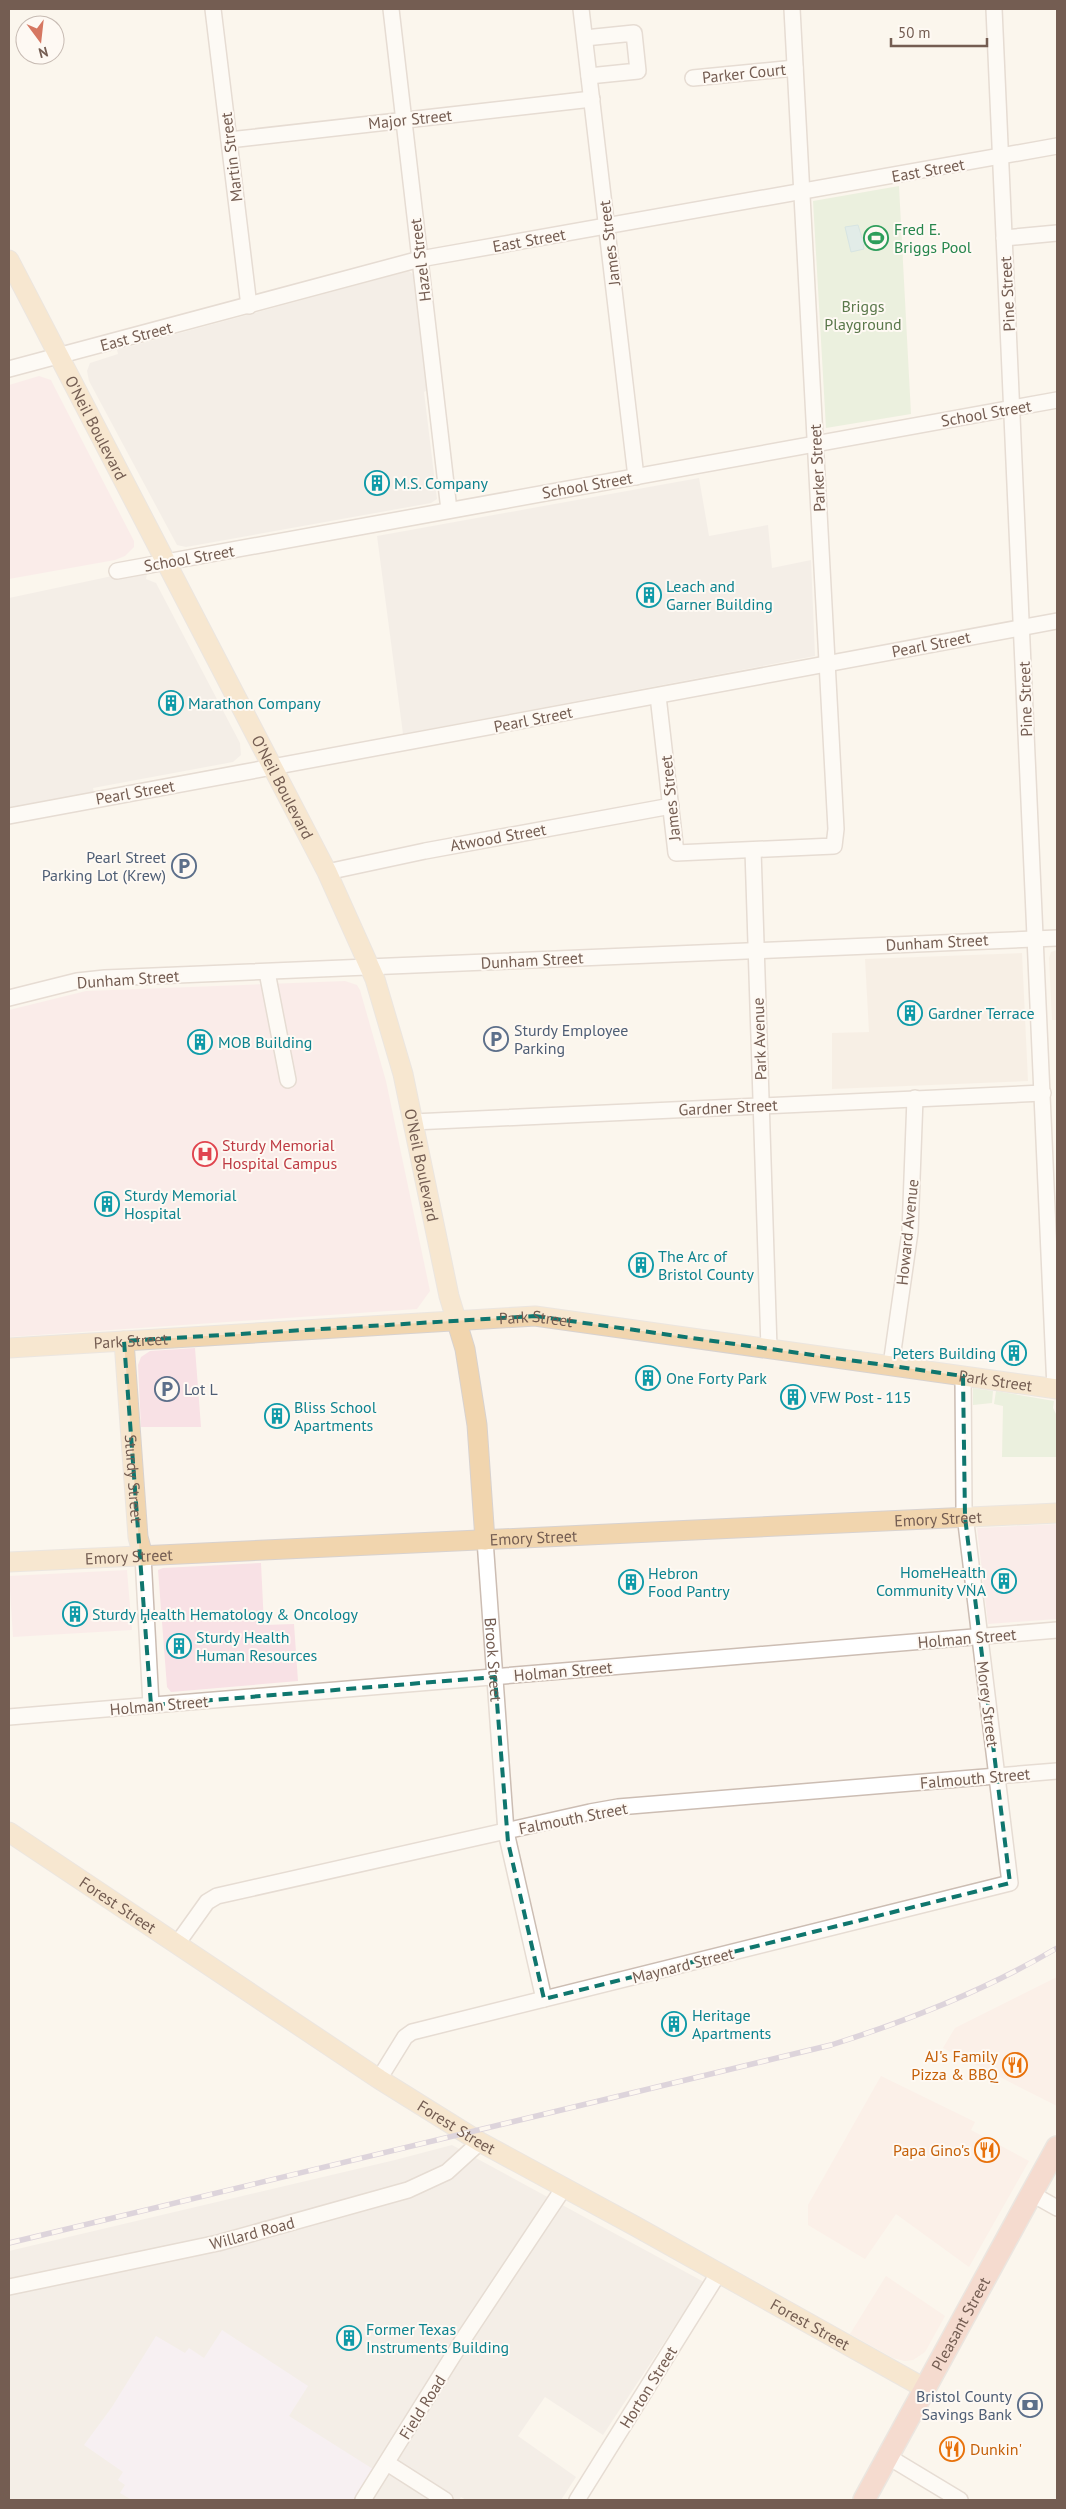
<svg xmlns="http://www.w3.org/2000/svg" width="1066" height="2509" viewBox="0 0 1066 2509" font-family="'PT Sans',sans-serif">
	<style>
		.residential { fill: #f2e7dc }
		.commercial { fill: #fae8e2 }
		.industrial { fill: #ebe5e1 }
		.education { fill: #f2e9f8 }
		.medical { fill: #f8e1e5 }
		.green { fill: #d8e8cc }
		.water { fill: #c3e0e3; stroke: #aacfd4 }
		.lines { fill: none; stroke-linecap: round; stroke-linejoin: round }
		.minor-casing { stroke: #ccbdb3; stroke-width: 18 }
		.major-casing { stroke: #d8d2cf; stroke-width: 21 }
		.highway-casing { stroke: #d8d2cf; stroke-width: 24 }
		.minor { stroke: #fff; stroke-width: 15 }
		.major { stroke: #f1d5ae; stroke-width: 19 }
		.highway { stroke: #edbaab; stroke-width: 21 }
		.rail-casing { stroke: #b8abc5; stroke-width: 5.5 }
		.rail { stroke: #fef9f3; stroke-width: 4; stroke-dasharray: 11; stroke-linecap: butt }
		.marked { fill: none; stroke: #0f766e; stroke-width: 4; stroke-dasharray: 10 6; stroke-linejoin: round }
		.labels { text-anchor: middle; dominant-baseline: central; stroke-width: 4; stroke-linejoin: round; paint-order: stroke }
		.street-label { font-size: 16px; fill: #745d52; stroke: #fef9f3 }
		.leisure-label { font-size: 16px; fill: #27864d; stroke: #fef9f3; text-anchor: start }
		.park-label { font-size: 16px; fill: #5a784b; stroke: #fef9f3 }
		.culture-label { font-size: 16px; fill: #0d838f; stroke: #fef9f3; text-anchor: start }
		.service-label { font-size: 16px; fill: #4e5e75; stroke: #fef9f3; text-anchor: end }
		.health-label { font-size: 16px; fill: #be3a42; stroke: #fef9f3; text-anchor: start }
		.food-label { font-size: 16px; fill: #c56008; stroke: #fef9f3; text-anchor: end }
	</style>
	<rect width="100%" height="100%" fill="#fbf5ed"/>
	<!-- residential -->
	<path class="residential" d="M 1057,950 L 1057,1020 L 1052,1020 L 1049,958 L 1051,952 Z
		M 1022,953 L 1028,1081 L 832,1089 L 832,1033 L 869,1032 L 865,959 Z"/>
	<!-- commercial -->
	<path class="commercial" d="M 1057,1977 L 1057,2106 L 943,2048 L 955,2028 Z
		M 881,2076 L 975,2122 L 971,2130 L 1029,2161 L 969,2267 L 896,2214 L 865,2259 L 808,2225 L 808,2205 Z
		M 886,2276 L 945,2316 L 925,2352 L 913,2360 L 905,2361 L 893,2358 L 850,2334 Z"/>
	<!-- industrial -->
	<path class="industrial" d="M 409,271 L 414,275 L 418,304 L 428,390 L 424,392 L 437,499 L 431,503 L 186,547 L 177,545 L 89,381 L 87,371 L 90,363 L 118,354 L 117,350 Z
		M 699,478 L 709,536 L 768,525 L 772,568 L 811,560 L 815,656 L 403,734 L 377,536 Z
		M 131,572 L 144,573 L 147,574 L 146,579 L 156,583 L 240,743 L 241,755 L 233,762 L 93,788 L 94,793 L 9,808 L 9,598 Z
		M 452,2145 L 704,2282 L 603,2435 L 545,2397 L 518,2436 L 576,2477 L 561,2500 L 466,2500 L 461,2497 L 459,2500 L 9,2500 L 9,2251 L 395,2160 Z"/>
	<!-- education -->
	<path class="education" d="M 222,2330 L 308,2386 L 289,2416 L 376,2471 L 356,2500 L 132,2500 L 120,2493 L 125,2485 L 118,2480 L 123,2472 L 84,2445 L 112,2407 L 156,2336 L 185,2353 L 189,2348 L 204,2358 Z"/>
	<!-- medical -->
	<path class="medical" d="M 39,376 L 51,380 L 56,390 L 134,541 L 134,547 L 125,556 L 115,560 L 9,579 L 9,385 Z
		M 345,981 L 357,985 L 360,990 L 386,1081 L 430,1291 L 417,1309 L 9,1337 L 9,1010 L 86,991 Z
		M 195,1348 L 201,1427 L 141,1427 L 138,1365 L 141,1357 L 150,1351 Z
		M 1057,1524 L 1057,1619 L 988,1624 L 977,1528 Z
		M 261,1563 L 264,1625 L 294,1624 L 298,1681 L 171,1692 L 167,1687 L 158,1570 L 163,1568 Z
		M 127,1570 L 132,1630 L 13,1637 L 9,1576 Z"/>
	<!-- green -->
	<path class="green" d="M 899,186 L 911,414 L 826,428 L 813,201 Z
		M 973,1388 L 993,1391 L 992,1403 L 973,1405 Z
		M 996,1391 L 1054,1401 L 1053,1408 L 1057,1416 L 1057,1457 L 1002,1457 L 1003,1406 L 994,1404 Z"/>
	<!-- water -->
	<path class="water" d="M 858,225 L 862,238 L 866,238 C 869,228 876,225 884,230 L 889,238 C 888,247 883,251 874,250 L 867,244 L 863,245 L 864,249 L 851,252 L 845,227 Z"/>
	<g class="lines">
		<defs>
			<g id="minor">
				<path d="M 213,9 L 249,306"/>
				<path d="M 391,9 L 449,510"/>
				<path d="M 581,9 L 636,477"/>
				<path d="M 994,9 L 1055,1389"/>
				<path d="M 585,38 L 634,33 L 638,71 L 589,76"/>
				<path d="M 693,78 L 795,68"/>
				<path d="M 229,140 L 592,99"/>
				<path d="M 1004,238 L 1057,233"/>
				<path d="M 9,369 L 420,259 L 1057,146"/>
				<path d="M 117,571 L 1057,400"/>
				<path d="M 658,696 L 676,853 L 834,846 L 836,829 L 792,9"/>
				<path d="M 9,816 L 1057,621"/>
				<path d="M 753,850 L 769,1348"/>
				<path d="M 327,872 L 425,851 L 671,806"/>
				<path d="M 267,972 L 288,1080"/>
				<path d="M 9,998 L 77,981 L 105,978 L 1057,938"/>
				<path d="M 413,1122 L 1043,1093"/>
				<path d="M 891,1365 L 910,1232 L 915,1098"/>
				<path id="s1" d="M 485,1540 L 506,1832 L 544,1999"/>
				<path d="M 143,1556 L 151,1705"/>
				<path d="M 9,1717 L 1057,1630"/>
				<path d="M 177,1944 L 207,1902 L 217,1896 L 590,1812 L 618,1807 L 1057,1771"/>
				<path d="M 379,2079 L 405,2037 L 412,2032 L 1010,1883 L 964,1507 L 963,1376"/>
				<path d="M 1032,2194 L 1057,2208"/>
				<path d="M 9,2287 L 218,2243 L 408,2190 L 447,2172 L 480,2142"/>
				<path d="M 887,2456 L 960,2500"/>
				<path d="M 387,2463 L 445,2500"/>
				<path d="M 363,2500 L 464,2338 L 563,2189"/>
				<path d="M 577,2500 L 718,2274"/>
			</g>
			<g id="major">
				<path id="s2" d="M 9,260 L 327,872 L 375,979 L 403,1074 L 449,1296 L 465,1349 L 477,1425 L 485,1540"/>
				<path id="s3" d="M 124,1341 L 138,1537 L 143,1556"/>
				<path id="s4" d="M 9,1348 L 535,1316 L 1057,1389"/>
				<path id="s5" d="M 9,1562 L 1057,1513"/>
				<path id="s6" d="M 9,1832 L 379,2079 L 480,2142 L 635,2226 L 926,2389"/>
			</g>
			<g id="highway">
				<path id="s7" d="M 864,2500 L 1057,2147"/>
			</g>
		</defs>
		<!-- minor casing -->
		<use href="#minor" class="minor-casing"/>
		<!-- major casing -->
		<use href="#major" class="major-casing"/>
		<!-- highway casing -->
		<use href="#highway" class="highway-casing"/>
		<!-- minor -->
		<use href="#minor" class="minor"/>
		<!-- major -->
		<use href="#major" class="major"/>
		<!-- highway -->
		<use href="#highway" class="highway"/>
		<defs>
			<path id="rail" d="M 9,2243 L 831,2045 C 910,2020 986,1990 1057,1948"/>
		</defs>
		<!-- rail casing -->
		<use href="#rail" class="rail-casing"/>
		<!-- rail -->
		<use href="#rail" class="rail"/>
	</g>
	<!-- marked area -->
	<path d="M0 0H1066V2509H0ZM 535,1316 L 963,1376 L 965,1517 L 1010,1883 L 544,1999 L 508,1842 L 495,1677 L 151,1705 L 124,1341 Z" fill="#fbf5ed" fill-opacity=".55" fill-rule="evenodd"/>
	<path class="marked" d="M 535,1316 L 963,1376 L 965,1517 L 1010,1883 L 544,1999 L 508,1842 L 495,1677 L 151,1705 L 124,1341 Z"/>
	<!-- icons -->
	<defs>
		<symbol id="stadium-ring" viewBox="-11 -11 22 22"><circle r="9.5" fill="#fef9f3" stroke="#2e9e5b" stroke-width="1.5"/><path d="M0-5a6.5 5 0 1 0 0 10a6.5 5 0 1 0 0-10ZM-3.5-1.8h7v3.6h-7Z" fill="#2e9e5b"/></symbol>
		<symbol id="building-ring" viewBox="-11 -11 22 22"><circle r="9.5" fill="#fef9f3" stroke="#0f9aa8" stroke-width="1.5"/><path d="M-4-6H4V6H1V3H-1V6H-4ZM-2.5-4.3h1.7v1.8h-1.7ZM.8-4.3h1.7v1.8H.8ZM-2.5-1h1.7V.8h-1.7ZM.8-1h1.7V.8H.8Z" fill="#0f9aa8"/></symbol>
		<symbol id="parking-ring" viewBox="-11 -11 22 22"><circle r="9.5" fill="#fef9f3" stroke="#5c6f8a" stroke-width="1.5"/><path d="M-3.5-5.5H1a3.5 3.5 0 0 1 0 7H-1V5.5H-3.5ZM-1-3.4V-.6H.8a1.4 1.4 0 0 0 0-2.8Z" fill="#5c6f8a"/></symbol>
		<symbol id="hospital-ring" viewBox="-11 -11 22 22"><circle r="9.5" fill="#fef9f3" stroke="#e0444e" stroke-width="1.5"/><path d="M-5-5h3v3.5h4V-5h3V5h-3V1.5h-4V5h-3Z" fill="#e0444e"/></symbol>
		<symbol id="restaurant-ring" viewBox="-11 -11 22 22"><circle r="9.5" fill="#fef9f3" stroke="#e8710a" stroke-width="1.5"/><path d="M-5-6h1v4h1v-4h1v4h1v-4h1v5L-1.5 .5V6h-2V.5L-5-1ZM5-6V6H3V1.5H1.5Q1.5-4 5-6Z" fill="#e8710a"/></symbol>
		<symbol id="bank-ring" viewBox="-11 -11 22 22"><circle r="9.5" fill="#fef9f3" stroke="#5c6f8a" stroke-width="1.5"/><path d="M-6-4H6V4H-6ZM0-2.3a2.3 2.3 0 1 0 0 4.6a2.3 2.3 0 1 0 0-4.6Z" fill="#5c6f8a"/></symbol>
	</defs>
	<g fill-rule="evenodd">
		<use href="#stadium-ring" x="862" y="224" width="28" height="28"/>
		<use href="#building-ring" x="363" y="469" width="28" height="28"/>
		<use href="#building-ring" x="635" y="581" width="28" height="28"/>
		<use href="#building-ring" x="157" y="689" width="28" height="28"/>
		<use href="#parking-ring" x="170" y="852" width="28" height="28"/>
		<use href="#building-ring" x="896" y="999" width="28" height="28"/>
		<use href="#parking-ring" x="482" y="1025" width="28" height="28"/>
		<use href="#building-ring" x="186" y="1028" width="28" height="28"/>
		<use href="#hospital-ring" x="191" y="1140" width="28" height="28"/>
		<use href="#building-ring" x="93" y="1190" width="28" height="28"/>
		<use href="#building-ring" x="627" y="1251" width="28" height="28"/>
		<use href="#building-ring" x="1000" y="1339" width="28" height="28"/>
		<use href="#building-ring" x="634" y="1364" width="28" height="28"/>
		<use href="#parking-ring" x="153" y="1375" width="28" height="28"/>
		<use href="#building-ring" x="779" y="1383" width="28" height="28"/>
		<use href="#building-ring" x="263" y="1402" width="28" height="28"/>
		<use href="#building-ring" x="990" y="1567" width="28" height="28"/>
		<use href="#building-ring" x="617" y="1568" width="28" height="28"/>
		<use href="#building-ring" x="61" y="1600" width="28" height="28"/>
		<use href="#building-ring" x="165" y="1632" width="28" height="28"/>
		<use href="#building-ring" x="660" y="2010" width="28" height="28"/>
		<use href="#restaurant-ring" x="1001" y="2051" width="28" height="28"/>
		<use href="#restaurant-ring" x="973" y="2136" width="28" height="28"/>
		<use href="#building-ring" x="335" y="2324" width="28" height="28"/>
		<use href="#bank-ring" x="1016" y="2391" width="28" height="28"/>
		<use href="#restaurant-ring" x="938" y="2435" width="28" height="28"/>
	</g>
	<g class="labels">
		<!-- street labels -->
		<g class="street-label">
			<text transform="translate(744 73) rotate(-6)">Parker Court</text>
			<text transform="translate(410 119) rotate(-6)">Major Street</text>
			<text transform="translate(231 157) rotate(-97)">Martin Street</text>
			<text transform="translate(928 170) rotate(-10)">East Street</text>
			<text transform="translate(529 240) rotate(-10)">East Street</text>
			<text transform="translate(609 243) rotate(-97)">James Street</text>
			<text transform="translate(420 260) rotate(-97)">Hazel Street</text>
			<text transform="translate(1007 294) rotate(-93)">Pine Street</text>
			<text transform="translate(136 336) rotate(-15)">East Street</text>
			<text transform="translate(986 413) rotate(-10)">School Street</text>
			<text stroke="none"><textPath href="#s2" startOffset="189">O'Neil Boulevard</textPath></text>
			<text transform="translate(817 468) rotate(-93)">Parker Street</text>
			<text transform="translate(587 485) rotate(-10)">School Street</text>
			<text transform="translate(189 558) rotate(-10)">School Street</text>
			<text transform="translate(931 644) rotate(-11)">Pearl Street</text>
			<text transform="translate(1025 699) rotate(-92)">Pine Street</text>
			<text transform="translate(533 719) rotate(-11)">Pearl Street</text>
			<text stroke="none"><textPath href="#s2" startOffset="594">O'Neil Boulevard</textPath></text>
			<text transform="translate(135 792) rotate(-10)">Pearl Street</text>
			<text transform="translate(670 798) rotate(-96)">James Street</text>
			<text transform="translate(498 837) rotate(-10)">Atwood Street</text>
			<text transform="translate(937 942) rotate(-3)">Dunham Street</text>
			<text transform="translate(532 960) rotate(-3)">Dunham Street</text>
			<text transform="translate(128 979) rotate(-4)">Dunham Street</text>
			<text transform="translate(759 1039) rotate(-92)">Park Avenue</text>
			<text transform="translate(728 1107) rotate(-3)">Gardner Street</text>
			<text stroke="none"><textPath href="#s2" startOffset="999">O'Neil Boulevard</textPath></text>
			<text transform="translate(907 1232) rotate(-84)">Howard Avenue</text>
			<text stroke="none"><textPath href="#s4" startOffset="528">Park Street</textPath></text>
			<text stroke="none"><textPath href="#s4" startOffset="122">Park Street</textPath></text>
			<text stroke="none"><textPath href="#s4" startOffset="992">Park Street</textPath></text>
			<text stroke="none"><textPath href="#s3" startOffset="138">Sturdy Street</textPath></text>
			<text stroke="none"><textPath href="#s5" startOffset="930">Emory Street</textPath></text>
			<text stroke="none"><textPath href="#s5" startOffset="525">Emory Street</textPath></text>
			<text stroke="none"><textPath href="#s5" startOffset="120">Emory Street</textPath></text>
			<text transform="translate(967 1638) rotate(-5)">Holman Street</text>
			<text stroke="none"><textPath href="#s1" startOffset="120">Brook Street</textPath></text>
			<text transform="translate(563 1671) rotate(-5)">Holman Street</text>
			<text transform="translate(988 1704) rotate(83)">Morey Street</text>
			<text transform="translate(159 1705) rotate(-5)">Holman Street</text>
			<text transform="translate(975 1778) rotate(-5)">Falmouth Street</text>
			<text transform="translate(573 1818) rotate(-11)">Falmouth Street</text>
			<text stroke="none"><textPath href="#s6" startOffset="131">Forest Street</textPath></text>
			<text transform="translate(683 1965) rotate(-14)">Maynard Street</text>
			<text stroke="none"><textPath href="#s6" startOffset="536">Forest Street</textPath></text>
			<text transform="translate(252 2233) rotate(-15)">Willard Road</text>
			<text stroke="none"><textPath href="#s7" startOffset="201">Pleasant Street</textPath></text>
			<text stroke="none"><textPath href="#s6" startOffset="941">Forest Street</textPath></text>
			<text transform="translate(648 2387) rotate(-58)">Horton Street</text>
			<text transform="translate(422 2407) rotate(-58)">Field Road</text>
		</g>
		<!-- leisure labels -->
		<g class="leisure-label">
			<text x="894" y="229">Fred E.<tspan x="894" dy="18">Briggs Pool</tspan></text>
		</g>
		<!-- park labels -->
		<g class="park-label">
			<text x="863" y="306">Briggs<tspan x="863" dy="18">Playground</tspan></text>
		</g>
		<!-- culture labels -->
		<g class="culture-label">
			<text x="394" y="483">M.S. Company</text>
			<text x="666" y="586">Leach and<tspan x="666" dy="18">Garner Building</tspan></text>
			<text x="188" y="703">Marathon Company</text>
			<text x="928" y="1013">Gardner Terrace</text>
			<text x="218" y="1042">MOB Building</text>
			<text x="124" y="1195">Sturdy Memorial<tspan x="124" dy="18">Hospital</tspan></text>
			<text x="658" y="1256">The Arc of<tspan x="658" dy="18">Bristol County</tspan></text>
			<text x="996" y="1353" text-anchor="end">Peters Building</text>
			<text x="666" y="1378">One Forty Park</text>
			<text x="810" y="1397">VFW Post - 115</text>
			<text x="294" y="1407">Bliss School<tspan x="294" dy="18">Apartments</tspan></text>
			<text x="986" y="1572" text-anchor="end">HomeHealth<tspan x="986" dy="18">Community VNA</tspan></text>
			<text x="648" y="1573">Hebron<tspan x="648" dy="18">Food Pantry</tspan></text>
			<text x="92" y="1614">Sturdy Health Hematology &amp; Oncology</text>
			<text x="196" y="1637">Sturdy Health<tspan x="196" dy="18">Human Resources</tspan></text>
			<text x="692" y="2015">Heritage<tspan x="692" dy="18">Apartments</tspan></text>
			<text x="366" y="2329">Former Texas<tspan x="366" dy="18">Instruments Building</tspan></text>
		</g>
		<!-- service labels -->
		<g class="service-label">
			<text x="166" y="857">Pearl Street<tspan x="166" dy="18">Parking Lot (Krew)</tspan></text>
			<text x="514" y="1030" text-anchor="start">Sturdy Employee<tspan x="514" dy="18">Parking</tspan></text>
			<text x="184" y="1389" text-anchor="start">Lot L</text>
			<text x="1012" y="2396">Bristol County<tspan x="1012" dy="18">Savings Bank</tspan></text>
		</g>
		<!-- health labels -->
		<g class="health-label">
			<text x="222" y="1145">Sturdy Memorial<tspan x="222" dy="18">Hospital Campus</tspan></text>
		</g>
		<!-- food labels -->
		<g class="food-label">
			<text x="998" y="2056">AJ's Family<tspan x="998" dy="18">Pizza &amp; BBQ</tspan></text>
			<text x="970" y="2150">Papa Gino's</text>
			<text x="970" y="2449" text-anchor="start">Dunkin'</text>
		</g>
	</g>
	<!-- border -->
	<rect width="1066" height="2509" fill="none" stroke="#745d52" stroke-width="20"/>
	<!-- north arrow -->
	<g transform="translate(40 40) rotate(165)"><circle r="24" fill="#fef9f3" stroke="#c7bbb3"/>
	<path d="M0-4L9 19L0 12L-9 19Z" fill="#d67761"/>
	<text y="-8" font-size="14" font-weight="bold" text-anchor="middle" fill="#745d52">N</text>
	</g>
	<!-- scale -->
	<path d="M891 38v8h96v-8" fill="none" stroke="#745d52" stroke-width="2.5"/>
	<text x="898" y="38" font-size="15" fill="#745d52" stroke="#fef9f3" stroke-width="4" paint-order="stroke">50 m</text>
</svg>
